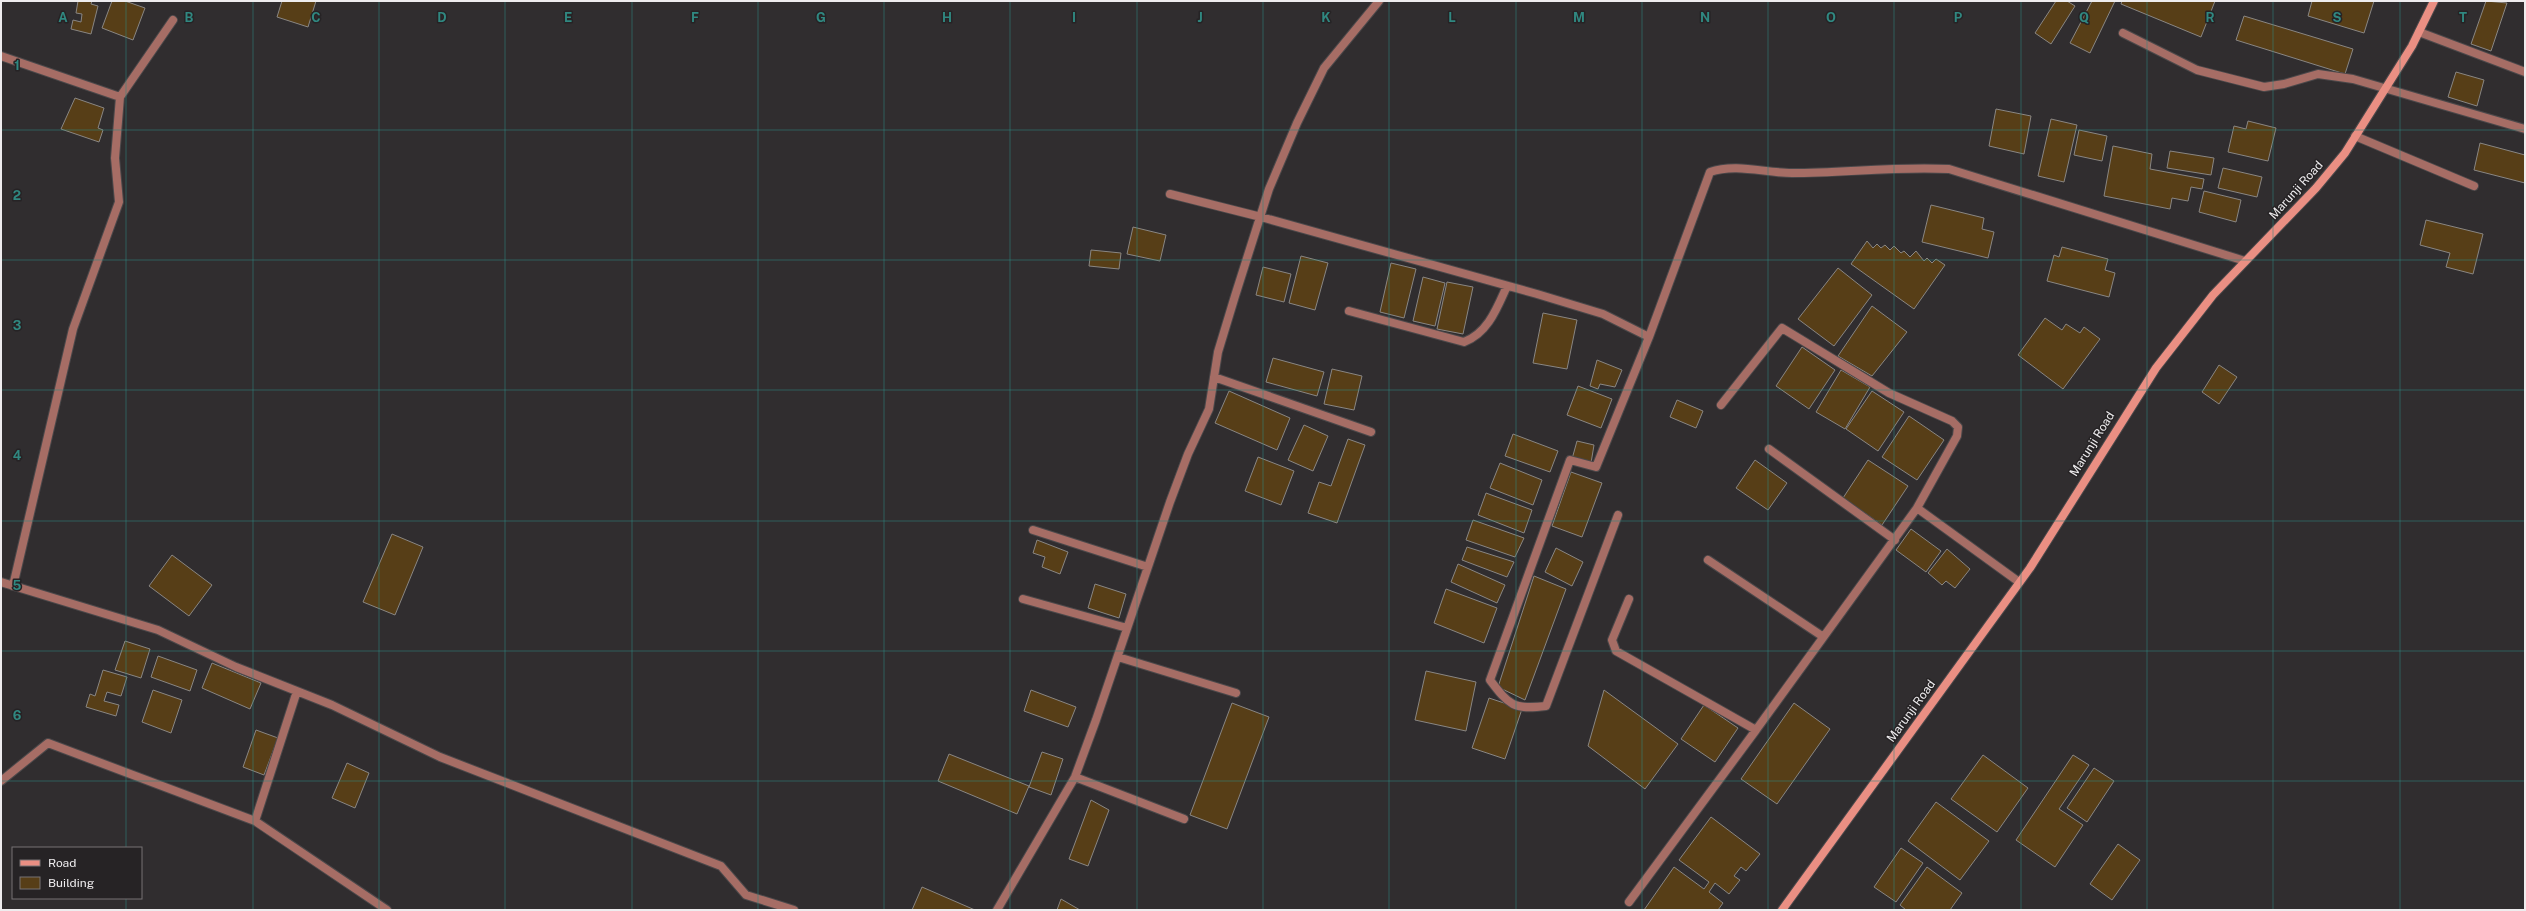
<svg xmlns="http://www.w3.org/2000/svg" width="2526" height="911" viewBox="0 0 2526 911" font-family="'Public Sans',sans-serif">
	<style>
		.building { fill: #573e17; stroke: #898683 }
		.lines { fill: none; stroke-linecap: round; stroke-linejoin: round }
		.street-casing { stroke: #4b484a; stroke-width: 10 }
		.secondary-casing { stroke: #4b484a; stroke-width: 10 }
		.street { stroke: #a66d65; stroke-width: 8 }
		.secondary { stroke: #ea8f83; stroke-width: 8 }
		.grid { fill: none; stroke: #308881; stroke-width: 1; stroke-opacity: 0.55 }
		.labels { text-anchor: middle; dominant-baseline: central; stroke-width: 3; stroke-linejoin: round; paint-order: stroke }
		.street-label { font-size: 12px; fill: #eeecee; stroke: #262325 }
		.grid-label { font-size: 13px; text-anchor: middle; font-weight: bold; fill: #308881; stroke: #262325; stroke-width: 3; stroke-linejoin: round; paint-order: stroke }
	</style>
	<rect width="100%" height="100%" fill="#302d2f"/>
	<!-- building -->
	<path class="building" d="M 78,1 L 92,1 L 91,4 L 98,6 L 91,34 L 71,29 L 73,20 L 81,22 L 82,14 L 76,13 Z
		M 112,1 L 125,1 L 145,8 L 133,40 L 102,28 Z
		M 282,1 L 316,1 L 308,27 L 277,17 Z
		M 2056,1 L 2067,1 L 2075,6 L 2051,44 L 2035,33 Z
		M 2092,1 L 2115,1 L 2090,53 L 2070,43 Z
		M 2122,1 L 2215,1 L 2201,37 L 2121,4 Z
		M 2312,1 L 2374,1 L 2364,33 L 2308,16 Z
		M 2486,1 L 2507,3 L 2491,51 L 2471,44 Z
		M 2244,16 L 2353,49 L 2345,74 L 2236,40 Z
		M 2456,72 L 2484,80 L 2477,106 L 2448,97 Z
		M 75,98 L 104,108 L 98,128 L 103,130 L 99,142 L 61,129 Z
		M 1996,109 L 2031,116 L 2024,154 L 1989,146 Z
		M 2051,119 L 2077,125 L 2064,182 L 2038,176 Z
		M 2248,121 L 2276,128 L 2268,161 L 2228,152 L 2234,126 L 2246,129 Z
		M 2079,130 L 2107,136 L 2102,161 L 2074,155 Z
		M 2480,143 L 2525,155 L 2525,183 L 2474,170 Z
		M 2113,146 L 2152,154 L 2150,169 L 2204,179 L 2202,189 L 2191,187 L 2188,201 L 2172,198 L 2170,209 L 2104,196 Z
		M 2170,151 L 2214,158 L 2211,175 L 2167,168 Z
		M 2223,168 L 2262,177 L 2257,197 L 2218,188 Z
		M 2204,191 L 2241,200 L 2236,222 L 2199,212 Z
		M 1931,205 L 1984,218 L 1982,229 L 1994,232 L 1988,258 L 1922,242 Z
		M 2426,220 L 2483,234 L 2473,274 L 2446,267 L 2450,253 L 2420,245 Z
		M 1133,227 L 1166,235 L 1160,261 L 1127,254 Z
		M 1867,241 L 1873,248 L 1877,244 L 1881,248 L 1885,245 L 1890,250 L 1894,246 L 1901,253 L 1904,251 L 1910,257 L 1916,251 L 1924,261 L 1927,258 L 1932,263 L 1936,259 L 1945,265 L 1914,309 L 1851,264 Z
		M 2062,247 L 2108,259 L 2105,270 L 2115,273 L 2109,297 L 2047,281 L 2054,255 L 2059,257 Z
		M 1091,250 L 1121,253 L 1119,269 L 1089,266 Z
		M 1301,256 L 1328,263 L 1315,310 L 1289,303 Z
		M 1391,263 L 1416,269 L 1404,318 L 1380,312 Z
		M 1263,267 L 1291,274 L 1284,302 L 1256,295 Z
		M 1838,268 L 1872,295 L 1834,346 L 1798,319 Z
		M 1423,277 L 1445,283 L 1435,326 L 1413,321 Z
		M 1447,282 L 1473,287 L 1463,334 L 1437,329 Z
		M 1872,306 L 1907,332 L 1872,376 L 1838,356 Z
		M 1543,313 L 1577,320 L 1567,369 L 1533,363 Z
		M 2045,318 L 2062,330 L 2066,324 L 2080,333 L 2084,327 L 2100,339 L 2063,389 L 2018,355 Z
		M 1802,347 L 1835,370 L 1809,409 L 1776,386 Z
		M 1273,358 L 1324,372 L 1317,396 L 1266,382 Z
		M 1597,360 L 1622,370 L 1615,387 L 1600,384 L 1598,389 L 1590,386 Z
		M 2219,365 L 2237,377 L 2219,404 L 2202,392 Z
		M 1332,369 L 1362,376 L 1354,410 L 1324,404 Z
		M 1841,370 L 1870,387 L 1845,429 L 1816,412 Z
		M 1578,386 L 1612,399 L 1601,428 L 1567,415 Z
		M 1229,391 L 1290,418 L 1277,450 L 1215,423 Z
		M 1872,391 L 1904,412 L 1878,451 L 1846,429 Z
		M 1677,400 L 1703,411 L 1696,428 L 1670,417 Z
		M 1909,416 L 1944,440 L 1917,480 L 1882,457 Z
		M 1304,425 L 1328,436 L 1313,471 L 1288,460 Z
		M 1513,434 L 1558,451 L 1550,472 L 1505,456 Z
		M 1348,439 L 1365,445 L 1337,523 L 1308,513 L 1319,482 L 1331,486 Z
		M 1577,441 L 1594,445 L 1591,463 L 1572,459 Z
		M 1258,457 L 1294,471 L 1281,505 L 1245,491 Z
		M 1755,460 L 1787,483 L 1768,510 L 1736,488 Z
		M 1868,460 L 1908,486 L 1882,525 L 1843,498 Z
		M 1500,463 L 1542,480 L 1533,505 L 1490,488 Z
		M 1571,472 L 1602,483 L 1582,537 L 1552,526 Z
		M 1486,493 L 1532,510 L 1524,533 L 1478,515 Z
		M 1473,520 L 1524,538 L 1515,557 L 1466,540 Z
		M 1911,529 L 1941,551 L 1926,572 L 1896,550 Z
		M 392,534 L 423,547 L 395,615 L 363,602 Z
		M 1037,540 L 1068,552 L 1060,574 L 1042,567 L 1045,557 L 1033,553 Z
		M 1467,547 L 1514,562 L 1507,577 L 1462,560 Z
		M 1556,548 L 1583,562 L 1572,586 L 1545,572 Z
		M 1947,549 L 1970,569 L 1955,588 L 1946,581 L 1942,585 L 1928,573 Z
		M 172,555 L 212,585 L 189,616 L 149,586 Z
		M 1458,564 L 1505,585 L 1497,603 L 1451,582 Z
		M 1534,576 L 1566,589 L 1525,700 L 1498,687 Z
		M 1095,584 L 1126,594 L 1119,618 L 1088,608 Z
		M 1446,589 L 1497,608 L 1484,643 L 1434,623 Z
		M 125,641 L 150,649 L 141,678 L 115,670 Z
		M 158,656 L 197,670 L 190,691 L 151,677 Z
		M 212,663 L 261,683 L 250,709 L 202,688 Z
		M 103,670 L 127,677 L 121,696 L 107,692 L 104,701 L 119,705 L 116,716 L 86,707 L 90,694 L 95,696 Z
		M 1426,671 L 1476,682 L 1466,731 L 1415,720 Z
		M 153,690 L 182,700 L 171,733 L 142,722 Z
		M 1031,690 L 1076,707 L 1068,727 L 1024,711 Z
		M 1604,690 L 1678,744 L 1645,789 L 1588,746 Z
		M 1489,698 L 1522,709 L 1505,759 L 1472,748 Z
		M 1232,703 L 1269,717 L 1227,829 L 1190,815 Z
		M 1794,703 L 1830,729 L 1777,804 L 1741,779 Z
		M 1704,705 L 1738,728 L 1715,762 L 1681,739 Z
		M 256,730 L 278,738 L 264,775 L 243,767 Z
		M 1042,752 L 1063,759 L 1051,795 L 1029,787 Z
		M 949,754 L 1029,786 L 1017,814 L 938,781 Z
		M 1983,755 L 2028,788 L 1997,832 L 1951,799 Z
		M 2073,755 L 2089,765 L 2059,809 L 2083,825 L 2055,867 L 2016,840 Z
		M 347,763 L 369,773 L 355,808 L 332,798 Z
		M 2094,768 L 2114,781 L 2087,822 L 2067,808 Z
		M 1091,800 L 1109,810 L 1088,866 L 1069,859 Z
		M 1936,802 L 1989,841 L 1960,880 L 1908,841 Z
		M 1711,817 L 1760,854 L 1746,871 L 1741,867 L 1734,876 L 1740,880 L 1729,894 L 1715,883 L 1709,892 L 1723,903 L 1718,910 L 1644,910 L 1674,867 L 1704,889 L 1709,882 L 1679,860 Z
		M 2118,844 L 2140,860 L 2112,900 L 2090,884 Z
		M 1901,848 L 1923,863 L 1896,902 L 1874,887 Z
		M 1927,867 L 1962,893 L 1950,910 L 1906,910 L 1900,905 Z
		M 922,887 L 975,910 L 912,910 Z
		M 1061,899 L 1080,910 L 1057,910 Z"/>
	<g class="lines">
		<defs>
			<path id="street" d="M 2419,32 L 2525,72
				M 2123,33 L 2197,70 L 2264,87 L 2284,84 L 2318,74 L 2353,79 L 2525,129
				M 1,56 L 120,97
				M 2355,136 L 2474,186
				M 1170,194 L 1261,217 L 1537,294 L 1603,314 L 1649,337 L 1710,172 C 1736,163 1765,173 1792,173 C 1844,173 1897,166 1949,169 L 2245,261
				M 1349,311 L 1464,342 C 1488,333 1497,308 1507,286
				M 1214,377 L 1371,432
				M 1721,405 L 1782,328 L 1889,393 L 1952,421 L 1958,427 L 1957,436 L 1917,508 L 2019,582
				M 1769,449 L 1895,540
				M 1618,515 L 1546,706 C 1513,710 1509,705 1490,680 L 1570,460 L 1596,467 L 1649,337
				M 1033,530 L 1148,567
				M 1708,560 L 1822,636
				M 1,582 L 158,630 L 236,667 L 332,705 L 440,757 L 721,866 L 746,895 L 794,910
				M 13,586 L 73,329 L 119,202 L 115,158 L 120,97 L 173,20
				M 1023,599 L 1127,628
				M 1629,599 L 1612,640 L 1616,651 L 1756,730 L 1917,508
				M 1118,657 L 1236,693
				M 1075,777 L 1184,819
				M 1,781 L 48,743 L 255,821 L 387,910
				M 255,821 L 297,691
				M 1629,902 L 1756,730
				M 997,910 L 1075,777 L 1096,720 L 1170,502 L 1188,454 L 1209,409 L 1218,352 L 1235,296 L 1269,189 L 1297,123 L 1324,68 L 1379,1"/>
			<path id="secondary" d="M 1782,910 L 2030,568 L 2156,368 L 2213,295 L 2316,188 L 2345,153 L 2412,46 L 2434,1"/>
		</defs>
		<!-- street casing -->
		<use href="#street" class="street-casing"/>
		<!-- secondary casing -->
		<use href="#secondary" class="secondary-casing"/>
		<!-- street -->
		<use href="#street" class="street"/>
		<!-- secondary -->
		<use href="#secondary" class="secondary"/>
	</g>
	<!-- grid -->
	<path class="grid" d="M 126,1 L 126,848M 253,1 L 253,910M 379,1 L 379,910M 505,1 L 505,910M 632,1 L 632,910M 758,1 L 758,910M 884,1 L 884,910M 1010,1 L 1010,910M 1137,1 L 1137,910M 1263,1 L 1263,910M 1389,1 L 1389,910M 1516,1 L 1516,910M 1642,1 L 1642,910M 1768,1 L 1768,910M 1894,1 L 1894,910M 2021,1 L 2021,910M 2147,1 L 2147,910M 2273,1 L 2273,910M 2400,1 L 2400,910M 1,130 L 2525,130M 1,260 L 2525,260M 1,390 L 2525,390M 1,521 L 2525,521M 1,651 L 2525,651M 1,781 L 2525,781M 126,898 L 126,910"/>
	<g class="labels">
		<!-- street labels -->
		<g class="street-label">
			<text transform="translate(2296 190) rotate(-48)">Marunji Road</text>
			<text transform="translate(2092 444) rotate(-58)">Marunji Road</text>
			<text transform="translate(1911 711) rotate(-54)">Marunji Road</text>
		</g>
	</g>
	<g class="grid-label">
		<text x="63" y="22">A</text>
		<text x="189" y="22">B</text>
		<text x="316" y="22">C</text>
		<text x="442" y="22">D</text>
		<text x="568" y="22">E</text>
		<text x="695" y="22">F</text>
		<text x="821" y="22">G</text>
		<text x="947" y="22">H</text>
		<text x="1074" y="22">I</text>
		<text x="1200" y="22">J</text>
		<text x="1326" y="22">K</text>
		<text x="1452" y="22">L</text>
		<text x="1579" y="22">M</text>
		<text x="1705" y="22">N</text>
		<text x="1831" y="22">O</text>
		<text x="1958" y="22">P</text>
		<text x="2084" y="22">Q</text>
		<text x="2210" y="22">R</text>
		<text x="2337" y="22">S</text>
		<text x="2463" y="22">T</text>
		<text x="17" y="70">1</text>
		<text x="17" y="200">2</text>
		<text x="17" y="330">3</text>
		<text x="17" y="460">4</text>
		<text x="17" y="590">5</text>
		<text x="17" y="720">6</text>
	</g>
	<!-- border -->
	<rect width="2526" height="911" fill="none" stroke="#eeecee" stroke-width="4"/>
	<!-- legend -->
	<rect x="12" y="847" width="130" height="52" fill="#262325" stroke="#767375"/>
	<rect x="20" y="860" width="20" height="6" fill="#ea8f83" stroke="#767375"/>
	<text x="48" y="867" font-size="12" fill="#eeecee">Road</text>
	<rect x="20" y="877" width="20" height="12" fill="#573e17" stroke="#767375"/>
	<text x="48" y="887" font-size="12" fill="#eeecee">Building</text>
</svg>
